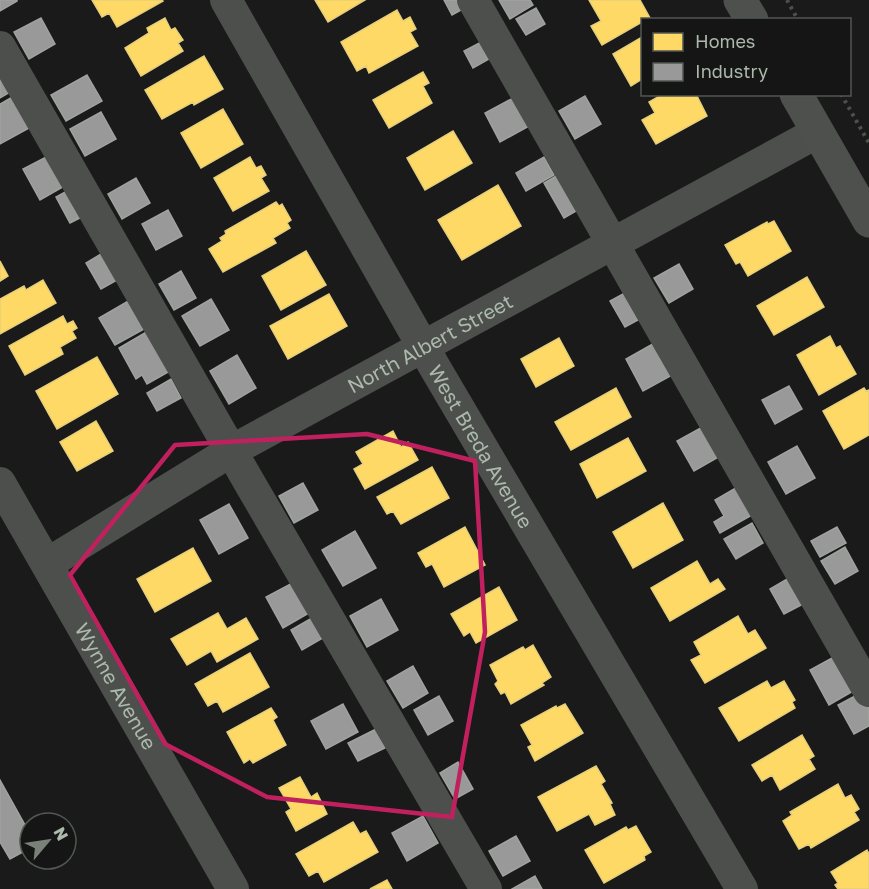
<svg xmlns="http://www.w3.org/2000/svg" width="869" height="889" viewBox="0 0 869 889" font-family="'Golos Text',sans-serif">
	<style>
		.homes { fill: #ffd966; stroke: #e6cf7b; stroke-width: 1.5 }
		.industry { fill: #999; stroke: #9fa39f; stroke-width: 1.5 }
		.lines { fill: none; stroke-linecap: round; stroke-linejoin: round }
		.path { stroke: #4d504d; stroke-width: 4; stroke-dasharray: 3 4.5; stroke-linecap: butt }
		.minor { stroke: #4c4f4c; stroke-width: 32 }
		.major { stroke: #4e504e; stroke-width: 33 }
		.marked { fill: none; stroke: #c1205f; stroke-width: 4.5; stroke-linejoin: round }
		.labels { text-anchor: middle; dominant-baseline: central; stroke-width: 6; stroke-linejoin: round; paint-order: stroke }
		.street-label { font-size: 20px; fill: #acb9ac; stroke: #141514 }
	</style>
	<rect width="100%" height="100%" fill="#191a19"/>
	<!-- homes -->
	<path class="homes" d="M 92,0 L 162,0 L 163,1 L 117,27 L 109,13 L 102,17 Z
		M 315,0 L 365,0 L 328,22 Z
		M 589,0 L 640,0 L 650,18 L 642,20 L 642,22 L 602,45 L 591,26 L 601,21 Z
		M 397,10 L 403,21 L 410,17 L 416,29 L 410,32 L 418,46 L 369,73 L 366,66 L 357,71 L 341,42 Z
		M 165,18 L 171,30 L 175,28 L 183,40 L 178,43 L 183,51 L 141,76 L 125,48 L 149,33 L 147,28 Z
		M 642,37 L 642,79 L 631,86 L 613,54 Z
		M 204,56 L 223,89 L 194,105 L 193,102 L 162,119 L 145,90 Z
		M 423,72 L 429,83 L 423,86 L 432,103 L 389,128 L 373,100 Z
		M 663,94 L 696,94 L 707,116 L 656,144 L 642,120 L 655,113 L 649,102 Z
		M 223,109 L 243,144 L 201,168 L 181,133 Z
		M 453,131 L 472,163 L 425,190 L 407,158 Z
		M 250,157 L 256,168 L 261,166 L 266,175 L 261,178 L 269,191 L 233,211 L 214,178 Z
		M 498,185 L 521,226 L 462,260 L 438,220 Z
		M 276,202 L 279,206 L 282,204 L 291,220 L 287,223 L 290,228 L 273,238 L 276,243 L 223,272 L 209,249 L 222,241 L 220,238 L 226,234 L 225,231 Z
		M 774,221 L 791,251 L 748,276 L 740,262 L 736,264 L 725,245 L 767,222 L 768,224 Z
		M 306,251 L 326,285 L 281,310 L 262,276 Z
		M 0,261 L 8,276 L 0,281 Z
		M 807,277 L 824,307 L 774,335 L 757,306 Z
		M 43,280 L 56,303 L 0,334 L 0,299 L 24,286 L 26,290 Z
		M 329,294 L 347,326 L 288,359 L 270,326 Z
		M 63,316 L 67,324 L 73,321 L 77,328 L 72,331 L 76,338 L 60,347 L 63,354 L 25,375 L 9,346 Z
		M 830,336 L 836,348 L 840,346 L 856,374 L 819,395 L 797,355 Z
		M 559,338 L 574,366 L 536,387 L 521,359 Z
		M 97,357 L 118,394 L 57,429 L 36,391 Z
		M 616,388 L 631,417 L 571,450 L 555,422 Z
		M 864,388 L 866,391 L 869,390 L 869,435 L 844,449 L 823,411 Z
		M 96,421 L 113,451 L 77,471 L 60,442 Z
		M 393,431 L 401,447 L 408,442 L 418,460 L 365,489 L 354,469 L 363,464 L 356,452 Z
		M 628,438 L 646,471 L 597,498 L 580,464 Z
		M 432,467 L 449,498 L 401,524 L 393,511 L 387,514 L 377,497 Z
		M 663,503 L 683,540 L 633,568 L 613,532 Z
		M 465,527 L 485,565 L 444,587 L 432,564 L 426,567 L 418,553 Z
		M 193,548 L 211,581 L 155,612 L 137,579 Z
		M 697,561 L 710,584 L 718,579 L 725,589 L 670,621 L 651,588 Z
		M 499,587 L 517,620 L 476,643 L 470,632 L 464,636 L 451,614 Z
		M 218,613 L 227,629 L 246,618 L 258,639 L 217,662 L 211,651 L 187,665 L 171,639 Z
		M 738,616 L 748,634 L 755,630 L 766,648 L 705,683 L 691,660 L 701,655 L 694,642 Z
		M 533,645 L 551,677 L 542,683 L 544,685 L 511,704 L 505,692 L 501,694 L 495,684 L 498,681 L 490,665 L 523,647 L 525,650 Z
		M 250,653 L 269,687 L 223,712 L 217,701 L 208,706 L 195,684 Z
		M 767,681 L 771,688 L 784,681 L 795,700 L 792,702 L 795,708 L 739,741 L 719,708 Z
		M 565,704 L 583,733 L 535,761 L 528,747 L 532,745 L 521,725 L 556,706 L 557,708 Z
		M 271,708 L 277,717 L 273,720 L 286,745 L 253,763 L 250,759 L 244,763 L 227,732 Z
		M 802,735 L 814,756 L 809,759 L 815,769 L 780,790 L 772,775 L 762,781 L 752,765 Z
		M 596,766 L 605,781 L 601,784 L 612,803 L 610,804 L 615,815 L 595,825 L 589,814 L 557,831 L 538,797 Z
		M 300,777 L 311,797 L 317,793 L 327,814 L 296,831 L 286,812 L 291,809 L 279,788 Z
		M 838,784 L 845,798 L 851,795 L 859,809 L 854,812 L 859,820 L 811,848 L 809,844 L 799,849 L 783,821 L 792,815 L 790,812 Z
		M 353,822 L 360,834 L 366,831 L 378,852 L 324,882 L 318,871 L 309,876 L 296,854 Z
		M 636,826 L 651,852 L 644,856 L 645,860 L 604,883 L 585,850 L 626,827 L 628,830 Z
		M 867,850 L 869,854 L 869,889 L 838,889 L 835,885 L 838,883 L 831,872 Z
		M 387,880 L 392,889 L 370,889 Z"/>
	<!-- industry -->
	<path class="industry" d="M 0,0 L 17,0 L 17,1 L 0,11 Z
		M 444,0 L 469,0 L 472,4 L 452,15 Z
		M 499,0 L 530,0 L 533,5 L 510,19 Z
		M 536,8 L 545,24 L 526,35 L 516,19 Z
		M 41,18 L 55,44 L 29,59 L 14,32 Z
		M 487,39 L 496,55 L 473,68 L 464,51 Z
		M 0,65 L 17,88 L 0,98 Z
		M 87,75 L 102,101 L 66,121 L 51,95 Z
		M 14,96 L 31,127 L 0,144 L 0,104 Z
		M 585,96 L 601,124 L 575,139 L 559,111 Z
		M 515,97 L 531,125 L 500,142 L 485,113 Z
		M 101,112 L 116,139 L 85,156 L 70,129 Z
		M 52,154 L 68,184 L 40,200 L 23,169 Z
		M 544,157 L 554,175 L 526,191 L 516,173 Z
		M 563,172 L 583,207 L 564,218 L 544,183 Z
		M 136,178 L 150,203 L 122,219 L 108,194 Z
		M 76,186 L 90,213 L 70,223 L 56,197 Z
		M 168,210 L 182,236 L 156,250 L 142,224 Z
		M 111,248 L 126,275 L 101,289 L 86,263 Z
		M 679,264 L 693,289 L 669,303 L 654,278 Z
		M 181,271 L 196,298 L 174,310 L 159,284 Z
		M 634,288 L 649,314 L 625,327 L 610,301 Z
		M 211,299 L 229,330 L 200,346 L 182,316 Z
		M 130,300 L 146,328 L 115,345 L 99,318 Z
		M 148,331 L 170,371 L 147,384 L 142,375 L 136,379 L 119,348 Z
		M 665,337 L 683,369 L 643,391 L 626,359 Z
		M 237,355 L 256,388 L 229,404 L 210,371 Z
		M 171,379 L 181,398 L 157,411 L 147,393 Z
		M 789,386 L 802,409 L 775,424 L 762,400 Z
		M 706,425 L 722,455 L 694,471 L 677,441 Z
		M 797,446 L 815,478 L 786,494 L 768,462 Z
		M 746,482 L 761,510 L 720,533 L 714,522 L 724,516 L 715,500 Z
		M 303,483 L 318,510 L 294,523 L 279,496 Z
		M 229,504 L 248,538 L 219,554 L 200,520 Z
		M 752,523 L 763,543 L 736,559 L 724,539 Z
		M 837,527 L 846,543 L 820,557 L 811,541 Z
		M 355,531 L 376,568 L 343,586 L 322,550 Z
		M 845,547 L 858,571 L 835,584 L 821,561 Z
		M 794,575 L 809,601 L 784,614 L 770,589 Z
		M 300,579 L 316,609 L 283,628 L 266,597 Z
		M 381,599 L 398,630 L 367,647 L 350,616 Z
		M 317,615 L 328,635 L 302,650 L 291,630 Z
		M 843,652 L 862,686 L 829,705 L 810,670 Z
		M 413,666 L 428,693 L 403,708 L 387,681 Z
		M 868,689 L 869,726 L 854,734 L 838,705 Z
		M 439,696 L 453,721 L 428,735 L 414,710 Z
		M 343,704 L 358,732 L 326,749 L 311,721 Z
		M 376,729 L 385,748 L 358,761 L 348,743 Z
		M 458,762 L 473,789 L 455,799 L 440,773 Z
		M 0,780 L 30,834 L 30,848 L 10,859 L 0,842 Z
		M 423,816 L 438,843 L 407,861 L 392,833 Z
		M 516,836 L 530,861 L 503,876 L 489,851 Z
		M 535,876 L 542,889 L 512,889 Z"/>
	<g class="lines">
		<!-- path -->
		<path class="path" d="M 787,0 L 798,20
			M 841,94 L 869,143"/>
		<!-- minor -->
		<g class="minor">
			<path id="s1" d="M 226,0 L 434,366 L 742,889"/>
			<path d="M 473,0 L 869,691"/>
			<path d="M 0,47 L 249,482 L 486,889"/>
			<path id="s2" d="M 0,483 L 233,889"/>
			<path id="s3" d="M 47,564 L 231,451 L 818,132"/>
		</g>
		<!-- major -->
		<path class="major" d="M 740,0 L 752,20
			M 796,94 L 869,221"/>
	</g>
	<!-- marked area -->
	<path class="marked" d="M 367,434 L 475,461 L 485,632 L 452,817 L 267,797 L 165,744 L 70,575 L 175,445 Z"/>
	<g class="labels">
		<!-- street labels -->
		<g class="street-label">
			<text stroke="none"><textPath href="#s3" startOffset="442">North Albert Street</textPath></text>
			<text stroke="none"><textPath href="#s1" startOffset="514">West Breda Avenue</textPath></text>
			<text stroke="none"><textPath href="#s2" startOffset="234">Wynne Avenue</textPath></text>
		</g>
	</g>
	<!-- legend -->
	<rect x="641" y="18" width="210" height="78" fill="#141514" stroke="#515751" stroke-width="1.5"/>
	<rect x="653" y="33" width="30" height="18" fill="#ffd966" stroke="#515751" stroke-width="1.5"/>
	<text x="695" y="48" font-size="18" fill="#acb9ac">Homes</text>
	<rect x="653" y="63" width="30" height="18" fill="#999999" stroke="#515751" stroke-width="1.5"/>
	<text x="695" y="78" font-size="18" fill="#acb9ac">Industry</text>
	<!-- north arrow -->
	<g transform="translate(48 841) rotate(61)"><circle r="28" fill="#141514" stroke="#515751" stroke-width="1.5"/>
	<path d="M0-4.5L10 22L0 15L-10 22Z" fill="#798179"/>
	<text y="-9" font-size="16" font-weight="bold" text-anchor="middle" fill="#acb9ac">N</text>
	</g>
</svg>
